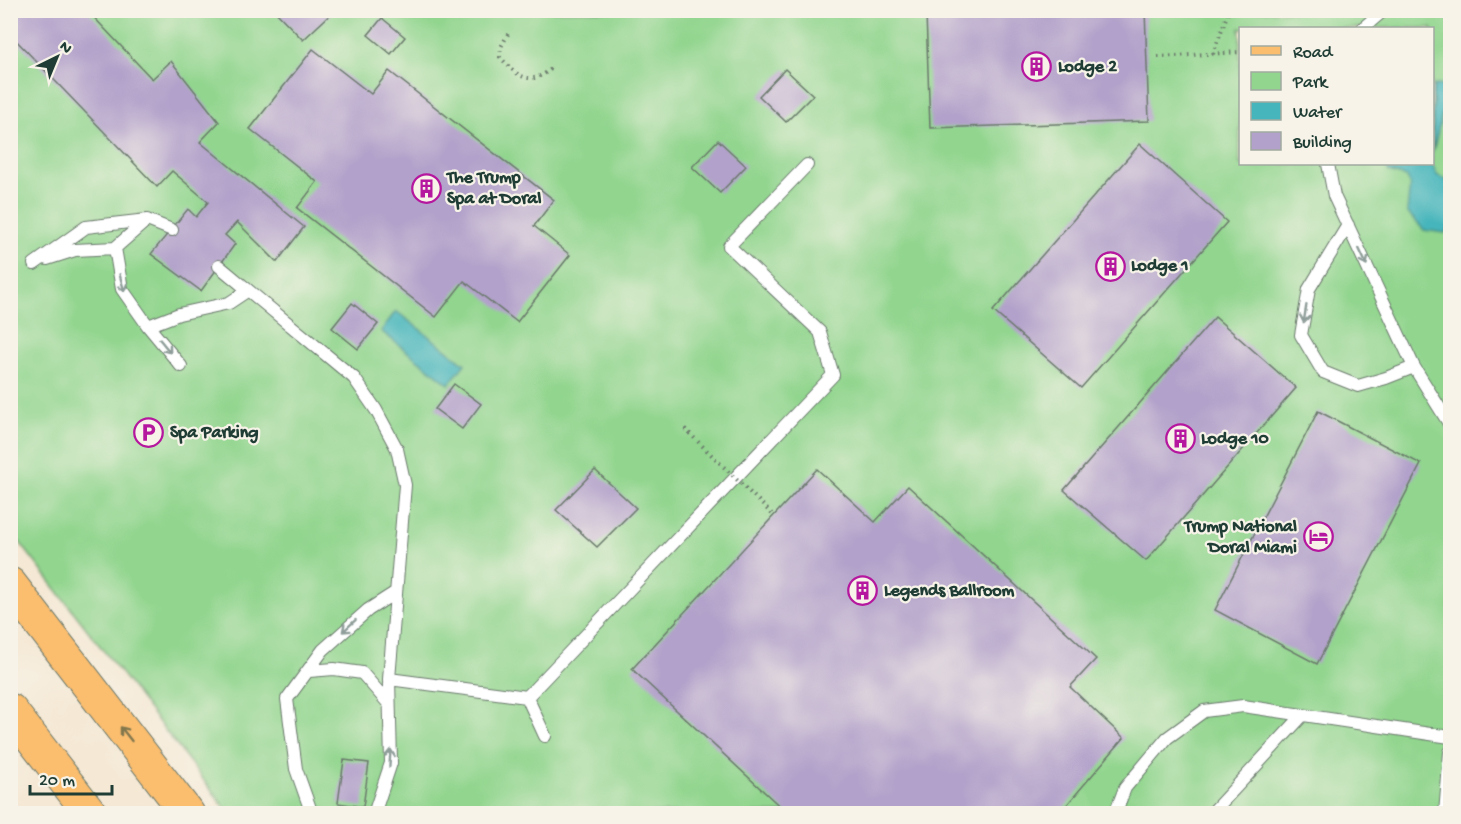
<svg xmlns="http://www.w3.org/2000/svg" width="1461" height="824" viewBox="0 0 1461 824" font-family="'Gochi Hand',sans-serif">
	<style>
		.park { fill: #91d58e; stroke: #588961; stroke-width: 1.5; fill-rule: evenodd }
		.water { fill: #46b6bc; stroke: #327a78; stroke-width: 1.5 }
		.building { fill: #b2a1ca }
		.lines { fill: none; stroke-linecap: round; stroke-linejoin: round }
		.service-casing { stroke: #6a796c; stroke-width: 14 }
		.primary-casing { stroke: #6a796c; stroke-width: 35 }
		.path { stroke: #6a796c; stroke-width: 4; stroke-dasharray: 1.5 4.5; stroke-linecap: butt }
		.service { stroke: #fff; stroke-width: 12 }
		.primary { stroke: #fbbd6e; stroke-width: 33 }
		.path-bridge { stroke: #6a796c; stroke-width: 4; stroke-dasharray: 1.5 4.5; stroke-linecap: butt }
		.oneway { stroke: #8f9e9a }
		.oneway2 { stroke: #82774e }
		.labels { text-anchor: middle; dominant-baseline: central; stroke-width: 4.5; stroke-linejoin: round; paint-order: stroke }
		.poi-label { font-size: 18px; font-weight: bold; fill: #1f3d34; stroke: #f7f3e8; text-anchor: start }
	</style>
	<rect width="100%" height="100%" fill="#f7f3e8"/>
	<filter id="ink" filterUnits="userSpaceOnUse"><feTurbulence type="fractalNoise" baseFrequency=".0167" numOctaves="2"/><feDisplacementMap in="SourceGraphic" scale="12" xChannelSelector="R" yChannelSelector="G"/><feConvolveMatrix kernelMatrix="1 2 1 2 8 2 1 2 1" color-interpolation-filters="sRGB"/></filter>
	<filter id="wash" filterUnits="userSpaceOnUse"><feTurbulence type="fractalNoise" baseFrequency=".008" numOctaves="4" result="noise"/><feDisplacementMap in="SourceGraphic" scale="24" xChannelSelector="R" yChannelSelector="G"/><feGaussianBlur stdDeviation="1.35" result="paint"/><feColorMatrix in="noise" values="0 0 0 0 0 0 0 0 0 0 0 0 0 0 0 0 0 1.4 0 .05"/><feComposite in="paint" operator="in"/></filter>
	<g filter="url(#wash)">
		<rect width="100%" height="100%" fill="#f5e8d4"/>
		<!-- park -->
		<path class="park" d="M 11,11 L 1450,11 L 1450,813 L 229,813 L 11,531 ZM 1240,28 L 1432,28 L 1432,164 L 1240,164 Z"/>
		<!-- water -->
		<path class="water" d="M 1450,83 L 1450,107 L 1443,111 L 1433,151 L 1433,86 Z
			M 1385,164 L 1432,164 L 1437,175 L 1450,182 L 1450,226 L 1445,233 L 1424,230 L 1407,212 L 1410,185 L 1407,177 L 1389,172 Z
			M 396,311 L 465,364 L 449,384 L 381,331 Z"/>
		<g id="blocks">
			<!-- building -->
			<path class="building" d="M 10,10 L 87,10 L 152,79 L 171,61 L 219,122 L 200,142 L 304,227 L 277,262 L 237,222 L 225,235 L 235,244 L 201,291 L 151,254 L 188,209 L 196,217 L 208,202 L 172,171 L 157,187 L 10,34 Z
				M 274,10 L 335,10 L 303,40 Z
				M 1037,10 L 1145,10 L 1149,121 L 930,128 L 926,14 Z
				M 382,18 L 405,37 L 391,54 L 368,35 Z
				M 313,49 L 371,94 L 389,71 L 554,200 L 534,226 L 570,255 L 517,322 L 464,281 L 436,317 L 297,208 L 317,182 L 250,129 Z
				M 785,69 L 813,95 L 786,122 L 759,96 Z
				M 718,140 L 746,166 L 720,193 L 692,167 Z
				M 1140,144 L 1227,222 L 1081,388 L 993,311 Z
				M 352,303 L 378,324 L 358,349 L 332,328 Z
				M 1215,317 L 1296,388 L 1146,561 L 1064,490 Z
				M 454,384 L 481,404 L 462,429 L 435,409 Z
				M 1318,411 L 1421,464 L 1317,664 L 1215,610 Z
				M 817,469 L 875,522 L 908,486 L 1096,659 L 1070,687 L 1124,738 L 1059,814 L 788,814 L 632,669 Z
				M 595,470 L 636,508 L 597,547 L 556,510 Z
				M 344,760 L 369,763 L 363,807 L 338,803 Z"/>
		</g>
	</g>
	<g filter="url(#ink)">
		<use href="#blocks" fill-opacity="0" stroke="#6a796c" stroke-width="1.5"/>
		<g class="lines">
			<defs>
				<path id="service" d="M 1363,28 L 1384,10
					M 1328,164 L 1334,196 L 1414,367 L 1450,425
					M 147,220 L 115,248 L 122,289 L 148,326 L 179,314 L 229,303 L 247,291
					M 1348,225 L 1309,289 L 1301,335 L 1323,372 L 1358,386 L 1386,378 L 1414,367
					M 47,259 L 75,250 L 115,248
					M 34,264 L 86,227 L 147,220 L 172,230
					M 219,266 L 354,378 L 376,410 L 397,449 L 405,485 L 389,679 L 391,763 L 374,814
					M 148,326 L 181,366
					M 309,671 L 334,669 L 362,673 L 389,704
					M 389,679 L 527,697
					M 545,736 L 527,697 L 833,375 L 820,332 L 729,246 L 807,165
					M 312,814 L 296,769 L 287,699 L 323,650 L 368,610 L 396,592
					M 1115,814 L 1125,788 L 1167,738 L 1204,711 L 1243,706 L 1450,737
					M 1211,814 L 1302,716
					M 1445,814 L 1450,752"/>
				<path id="primary" d="M 10,584 L 188,814
					M 10,710 L 91,814"/>
			</defs>
			<!-- service casing -->
			<use href="#service" class="service-casing"/>
			<!-- primary casing -->
			<use href="#primary" class="primary-casing"/>
			<!-- path -->
			<path class="path" d="M 508,34 L 501,47 L 500,57 C 517,76 529,87 551,69
				M 1213,54 L 1229,10
				M 1158,57 L 1240,52"/>
			<!-- service -->
			<use href="#service" class="service"/>
			<!-- primary -->
			<use href="#primary" class="primary"/>
			<!-- path-bridge -->
			<path class="path-bridge" d="M 685,429 L 774,516"/>
		</g>
		<!-- one-way arrows -->
		<defs><path id="oneway-shaft" d="M-6 0H5M1.5-3L5.5 0L1.5 3" fill="none" stroke-width="1.6" stroke-linecap="round" stroke-linejoin="round" transform="scale(1.5)"/></defs>
		<g class="oneway">
			<use href="#oneway-shaft" transform="translate(1363 257) rotate(65)"/>
			<use href="#oneway-shaft" transform="translate(122 283) rotate(74)"/>
			<use href="#oneway-shaft" transform="translate(1305 314) rotate(99)"/>
			<use href="#oneway-shaft" transform="translate(165 346) rotate(51)"/>
			<use href="#oneway-shaft" transform="translate(349 626) rotate(138)"/>
			<use href="#oneway-shaft" transform="translate(390 758) rotate(-86)"/>
		</g>
		<use class="oneway2" href="#oneway-shaft" transform="translate(126 734) rotate(-128)"/>
	</g>
	<!-- icons -->
	<defs>
		<symbol id="building-ring" viewBox="-11 -11 22 22"><circle r="9.5" fill="#f7f3e8" stroke="#b5179e" stroke-width="1.5"/><path d="M-4-6H4V6H1V3H-1V6H-4ZM-2.5-4.3h1.7v1.8h-1.7ZM.8-4.3h1.7v1.8H.8ZM-2.5-1h1.7V.8h-1.7ZM.8-1h1.7V.8H.8Z" fill="#b5179e"/></symbol>
		<symbol id="parking-ring" viewBox="-11 -11 22 22"><circle r="9.5" fill="#f7f3e8" stroke="#b5179e" stroke-width="1.5"/><path d="M-3.5-5.5H1a3.5 3.5 0 0 1 0 7H-1V5.5H-3.5ZM-1-3.4V-.6H.8a1.4 1.4 0 0 0 0-2.8Z" fill="#b5179e"/></symbol>
		<symbol id="hotel-ring" viewBox="-11 -11 22 22"><circle r="9.5" fill="#f7f3e8" stroke="#b5179e" stroke-width="1.5"/><path d="M-6-4.5h1.5V1H6V5H4.5V3h-9V5H-6ZM-4 0a1.8 1.8 0 1 1 3.6 0ZM.5 0V-2.5h3Q6-2.5 6 0Z" fill="#b5179e"/></symbol>
	</defs>
	<g fill-rule="evenodd">
		<use href="#building-ring" x="1020" y="50" width="33" height="33"/>
		<use href="#building-ring" x="410" y="172" width="33" height="33"/>
		<use href="#building-ring" x="1094" y="250" width="33" height="33"/>
		<use href="#parking-ring" x="132" y="416" width="33" height="33"/>
		<use href="#building-ring" x="1164" y="422" width="33" height="33"/>
		<use href="#hotel-ring" x="1302" y="520" width="33" height="33"/>
		<use href="#building-ring" x="846" y="574" width="33" height="33"/>
	</g>
	<g class="labels">
		<!-- poi labels -->
		<g class="poi-label">
			<text x="1058" y="67">Lodge 2</text>
			<text x="447" y="178">The Trump<tspan x="447" dy="21">Spa at Doral</tspan></text>
			<text x="1131" y="266">Lodge 1</text>
			<text x="170" y="433">Spa Parking</text>
			<text x="1201" y="439">Lodge 10</text>
			<text x="1297" y="527" text-anchor="end">Trump National<tspan x="1297" dy="21">Doral Miami</tspan></text>
			<text x="884" y="591">Legends Ballroom</text>
		</g>
	</g>
	<!-- margin -->
	<rect width="1461" height="824" fill="none" stroke="#f7f3e8" stroke-width="36"/>
	<!-- legend -->
	<rect x="1239" y="27" width="195" height="138" fill="#f7f3e8" stroke="#a1aaa0" stroke-width="1.5"/>
	<rect x="1251" y="46" width="30" height="9" fill="#fbbd6e" stroke="#a1aaa0" stroke-width="1.5"/>
	<text x="1293" y="57" font-size="18" fill="#1f3d34">Road</text>
	<rect x="1251" y="72" width="30" height="18" fill="#91d58e" stroke="#a1aaa0" stroke-width="1.5"/>
	<text x="1293" y="87" font-size="18" fill="#1f3d34">Park</text>
	<rect x="1251" y="102" width="30" height="18" fill="#46b6bc" stroke="#a1aaa0" stroke-width="1.5"/>
	<text x="1293" y="117" font-size="18" fill="#1f3d34">Water</text>
	<rect x="1251" y="132" width="30" height="18" fill="#b2a1ca" stroke="#a1aaa0" stroke-width="1.5"/>
	<text x="1293" y="147" font-size="18" fill="#1f3d34">Building</text>
	<!-- north arrow -->
	<g transform="translate(57 57) rotate(43)" stroke="#f7f3e8" stroke-width="4.5" paint-order="stroke">
	<path d="M0-4.5L10 22L0 15L-10 22Z" fill="#1f3d34"/>
	<text y="-9" font-size="16" font-weight="bold" text-anchor="middle" fill="#1f3d34">N</text>
	</g>
	<!-- scale -->
	<path d="M30 785v9h82v-9" fill="none" stroke="#1f3d34" stroke-width="3"/>
	<text x="39" y="785" font-size="18" fill="#1f3d34" stroke="#f7f3e8" stroke-width="4.5" paint-order="stroke">20 m</text>
</svg>
